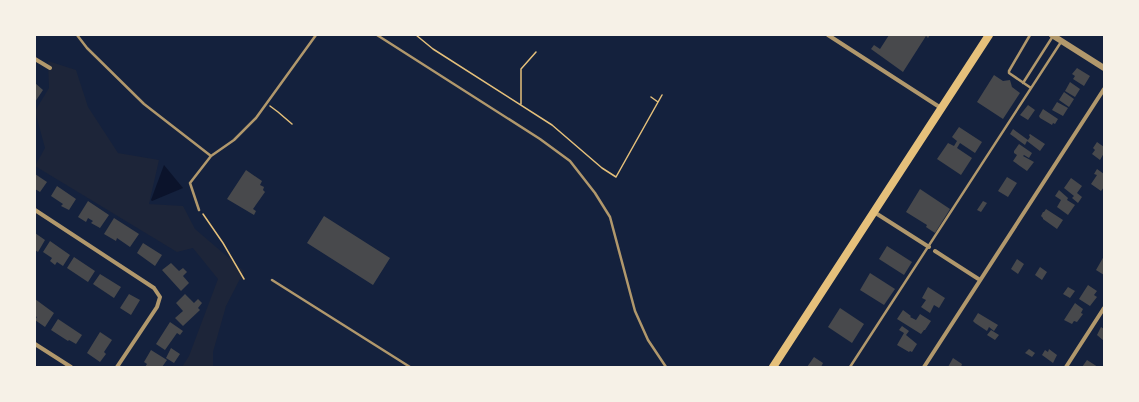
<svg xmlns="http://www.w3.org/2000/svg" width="1139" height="402" viewBox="0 0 1139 402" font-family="'Nunito Sans',sans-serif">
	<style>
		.green { fill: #1d2539 }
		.water { fill: #0b132b }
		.building { fill: #48494c }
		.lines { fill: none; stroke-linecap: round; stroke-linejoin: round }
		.path { stroke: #e5c07b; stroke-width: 1.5 }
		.service { stroke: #b1986c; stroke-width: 2.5 }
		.minor { stroke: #b1986c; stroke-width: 4 }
		.tertiary { stroke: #b1986c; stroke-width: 6 }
		.trunk { stroke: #e5c07b; stroke-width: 8 }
	</style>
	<rect width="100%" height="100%" fill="#14213d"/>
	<!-- green -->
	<path class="green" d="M 48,61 L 76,70 L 88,107 L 118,153 L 159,160 L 149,204 L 183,206 L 195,229 L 244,271 L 226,306 L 213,352 L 213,367 L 182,367 L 189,356 L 218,279 L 193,248 L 177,252 L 35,166 L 45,148 L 35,111 L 49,88 Z"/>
	<!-- water -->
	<path class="water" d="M 164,165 L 183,188 L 152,201 L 151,200 Z"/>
	<!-- building -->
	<path class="building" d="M 889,35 L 930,35 L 928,38 L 926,36 L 903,72 L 871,49 L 874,45 L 880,49 Z
		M 1077,68 L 1090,76 L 1084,86 L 1073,79 L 1075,76 L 1072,74 Z
		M 994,75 L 1003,81 L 1010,80 L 1012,87 L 1020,93 L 1003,119 L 977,102 Z
		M 1070,82 L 1080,89 L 1075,97 L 1065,91 Z
		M 35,83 L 43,90 L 35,102 Z
		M 1064,92 L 1074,99 L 1069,107 L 1059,100 Z
		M 1057,102 L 1068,108 L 1063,116 L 1052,110 Z
		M 1028,105 L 1035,110 L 1028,120 L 1020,115 Z
		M 1043,109 L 1058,119 L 1055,124 L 1053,123 L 1052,125 L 1040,118 L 1039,116 Z
		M 959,127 L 982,142 L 975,153 L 960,143 L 957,148 L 972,158 L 961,175 L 937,159 L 948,143 L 954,146 L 957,141 L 952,137 Z
		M 1013,129 L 1028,140 L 1030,137 L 1029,135 L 1030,134 L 1045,144 L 1040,151 L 1027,141 L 1025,145 L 1010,134 Z
		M 1097,142 L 1104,147 L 1104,153 L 1100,160 L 1092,154 L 1095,150 L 1093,148 Z
		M 1019,144 L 1032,153 L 1029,158 L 1024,155 L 1023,156 L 1034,162 L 1027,171 L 1013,161 L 1017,155 L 1014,153 L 1014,151 Z
		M 1097,169 L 1104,174 L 1104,187 L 1101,191 L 1091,184 L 1097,175 L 1094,174 Z
		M 246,170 L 262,181 L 260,185 L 264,187 L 263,190 L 265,192 L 253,209 L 256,211 L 254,215 L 227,199 Z
		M 35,174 L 47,182 L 40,192 L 35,189 Z
		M 1007,177 L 1017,183 L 1008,197 L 998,191 Z
		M 1071,178 L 1082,186 L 1077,193 L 1082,197 L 1078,203 L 1072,198 L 1074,196 L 1064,188 Z
		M 57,186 L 76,199 L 69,210 L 61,206 L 63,204 L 51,196 Z
		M 920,189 L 950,209 L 935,233 L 926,227 L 927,225 L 906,212 Z
		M 1059,190 L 1068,198 L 1067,200 L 1075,205 L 1068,215 L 1057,207 L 1061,200 L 1055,196 Z
		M 88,201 L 109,215 L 100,228 L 91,223 L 93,221 L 88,218 L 86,222 L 78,217 Z
		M 983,201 L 987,203 L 981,212 L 977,210 Z
		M 1046,209 L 1063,220 L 1057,229 L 1043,219 L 1043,218 L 1041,216 L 1043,212 L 1044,212 Z
		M 324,216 L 390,258 L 373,285 L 307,243 Z
		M 114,218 L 139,234 L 130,247 L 117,238 L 116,241 L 104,234 Z
		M 35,233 L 45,240 L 38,252 L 35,250 Z
		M 50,241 L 70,255 L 63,266 L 57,262 L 55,265 L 50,261 L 52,258 L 43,252 Z
		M 143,243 L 162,255 L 155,266 L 137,253 Z
		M 887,246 L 912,262 L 904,275 L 879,259 Z
		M 1104,256 L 1104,275 L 1096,270 Z
		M 74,257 L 95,271 L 88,282 L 67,268 Z
		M 1017,259 L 1024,264 L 1018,274 L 1011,269 Z
		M 171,263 L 179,271 L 183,268 L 187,272 L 183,276 L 189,283 L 181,291 L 162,270 Z
		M 1040,267 L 1047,272 L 1042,280 L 1035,275 Z
		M 870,273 L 895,289 L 884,305 L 860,290 Z
		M 100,274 L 121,287 L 114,298 L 93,284 Z
		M 1088,285 L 1097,291 L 1094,295 L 1097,297 L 1090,306 L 1079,299 Z
		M 928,287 L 945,298 L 939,308 L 934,305 L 930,313 L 921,307 L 926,300 L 922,298 Z
		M 1068,287 L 1075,291 L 1070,298 L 1063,294 Z
		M 129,294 L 140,300 L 131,315 L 120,308 Z
		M 185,294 L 194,303 L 198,299 L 202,303 L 198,308 L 200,310 L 183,326 L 175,318 L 183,311 L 176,303 Z
		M 35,299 L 54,313 L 45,327 L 35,320 L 37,317 L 35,316 Z
		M 1075,303 L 1083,309 L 1081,313 L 1083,314 L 1077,322 L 1074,321 L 1072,324 L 1064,320 Z
		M 840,308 L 864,324 L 852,343 L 828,327 Z
		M 903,310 L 911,316 L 910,317 L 916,320 L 920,314 L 931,321 L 925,330 L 924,330 L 921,334 L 897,319 Z
		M 978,313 L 998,325 L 994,331 L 989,327 L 987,331 L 975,323 L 973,321 Z
		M 58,319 L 82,335 L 76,344 L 69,340 L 68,341 L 51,330 Z
		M 170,322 L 183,331 L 180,335 L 177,333 L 165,350 L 156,344 Z
		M 902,326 L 909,331 L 906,335 L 917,344 L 912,352 L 910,351 L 909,352 L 897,345 L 904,333 L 899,330 Z
		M 1101,327 L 1104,329 L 1104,341 L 1097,335 Z
		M 991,330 L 999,335 L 995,340 L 987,335 Z
		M 100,332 L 112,340 L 104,352 L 106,354 L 100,362 L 87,353 Z
		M 171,348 L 180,354 L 174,363 L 166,358 Z
		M 1029,349 L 1035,353 L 1032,357 L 1025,353 Z
		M 1049,349 L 1057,355 L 1053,363 L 1042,355 L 1045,350 L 1048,352 Z
		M 151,350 L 167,360 L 162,367 L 145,367 L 147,364 L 144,362 Z
		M 814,357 L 823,363 L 821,367 L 807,367 Z
		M 953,358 L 962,364 L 961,367 L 948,367 Z
		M 1087,360 L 1098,367 L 1082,367 Z"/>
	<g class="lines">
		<!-- path -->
		<path class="path" d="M 416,35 L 433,49 L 552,125 L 602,168 L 616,177 L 662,95
			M 651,97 L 658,102
			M 521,104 L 521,69 L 536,52
			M 270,106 L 278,112 L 292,124
			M 203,214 L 223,243 L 244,279"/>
		<!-- service -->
		<path class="service" d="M 77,35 L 87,48 L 144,104 L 211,156
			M 377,35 L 540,139 L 570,161 L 595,193 L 610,217 L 635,311 L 648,340 L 666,367
			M 1030,35 L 1009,71 L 1009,73 L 1031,88
			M 1023,83 L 1053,36
			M 199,210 L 190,183 L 211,156 L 234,140 L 256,118 L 316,35
			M 272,280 L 410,367
			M 850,367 L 1061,42"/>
		<!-- minor -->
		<path class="minor" d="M 828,35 L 941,108
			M 35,59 L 50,68
			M 35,210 L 154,288 L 160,297 L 157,307 L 117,367
			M 874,212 L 929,247
			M 935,251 L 980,280
			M 35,344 L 71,367
			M 924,367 L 1104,89
			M 1066,367 L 1104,308"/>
		<!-- tertiary -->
		<path class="tertiary" d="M 1052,35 L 1104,68"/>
		<!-- trunk -->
		<path class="trunk" d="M 773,367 L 989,35"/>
	</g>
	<!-- border -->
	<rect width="1139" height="402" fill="none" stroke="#f6f1e7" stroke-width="72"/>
</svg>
